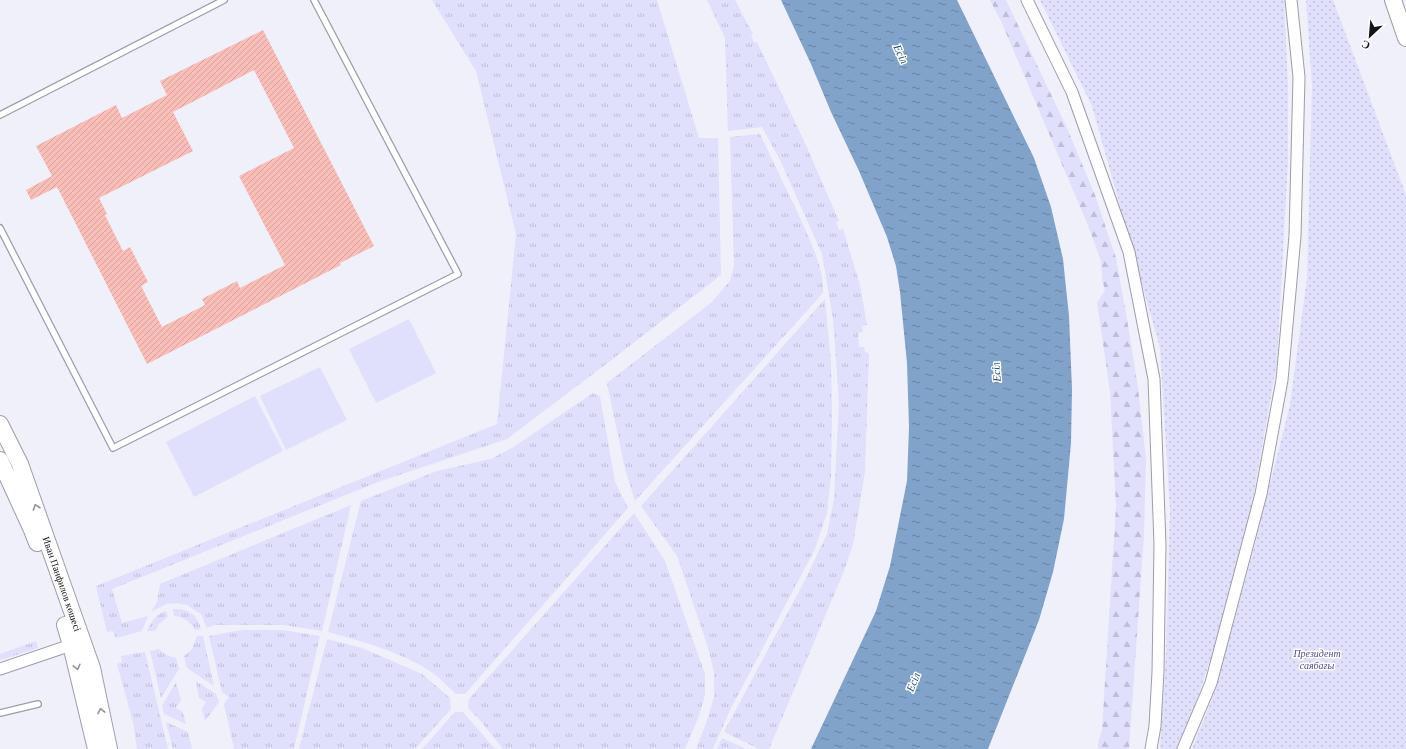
<svg xmlns="http://www.w3.org/2000/svg" width="1406" height="749" viewBox="0 0 1406 749" font-family="Georgia,serif">
	<style>
		.grass { fill: url(#grass-tufts) }
		.forest { fill: url(#forest-firs) }
		.park { fill: url(#park-dots) }
		.pitch { fill: #e0dffc }
		.water { fill: url(#water-ripples) }
		.building { fill: url(#building-hatch); fill-rule: evenodd }
		.lines { fill: none; stroke-linecap: round; stroke-linejoin: round }
		.lane-casing { stroke: #9d9da7; stroke-width: 8 }
		.street-casing { stroke: #9d9da7; stroke-width: 13 }
		.secondary-casing { stroke: #9d9da7; stroke-width: 18 }
		.lane { stroke: #fff; stroke-width: 5.5 }
		.street { stroke: #fff; stroke-width: 11 }
		.secondary { stroke: #fff; stroke-width: 16 }
		.oneway { stroke: #959597 }
		.labels { text-anchor: middle; dominant-baseline: central; stroke-width: 3; stroke-linejoin: round; paint-order: stroke }
		.street-label { font-size: 10px; fill: #141317; stroke: #fff }
		.park-label { font-size: 10px; font-style: italic; fill: #534c8a; stroke: #fff }
		.water-label { font-size: 11px; font-style: italic; fill: #164476; stroke: #fff }
	</style>
	<defs>
		<pattern id="grass-tufts" width="24" height="20" patternUnits="userSpaceOnUse"><rect width="24" height="20" fill="#e0dffc"/><path d="M3 7l-1-3M5 7V3M7 7l1-3M15 17l-1-3M17 17v-4M19 17l1-3" fill="none" stroke="#bfbed7"/></pattern>
		<pattern id="forest-firs" width="22" height="20" patternUnits="userSpaceOnUse"><rect width="22" height="20" fill="#e0dffc"/><path d="M5 1l3.5 6h-7zM16 11l3.5 6h-7z" fill="#bfbed7"/></pattern>
		<pattern id="park-dots" width="8" height="8" patternUnits="userSpaceOnUse"><rect width="8" height="8" fill="#e0dffc"/><path d="M2 2h.1M6 6h.1" fill="none" stroke="#bfbed7" stroke-width="1.8" stroke-linecap="round"/></pattern>
		<pattern id="water-ripples" width="26" height="14" patternUnits="userSpaceOnUse"><rect width="26" height="14" fill="#81a2c9"/><path d="M2 4q2-2 4 0t4 0M15 11q2-2 4 0t4 0" fill="none" stroke="#6883a2"/></pattern>
		<pattern id="building-hatch" width="6" height="6" patternUnits="userSpaceOnUse"><rect width="6" height="6" fill="#f9beb8"/><path d="M-1 1l2-2M0 6l6-6M5 7l2-2" fill="none" stroke="#d5a29d"/></pattern>
	</defs>
	<rect width="100%" height="100%" fill="#f0f0fb"/>
	<!-- grass -->
	<path class="grass" d="M 432,0 L 657,0 L 699,138 L 718,138 L 721,275 L 614,358 L 507,439 L 378,482 L 112,589 L 122,623 L 148,616 L 142,631 L 116,638 L 113,631 L 107,632 L 96,586 L 497,424 L 516,234 L 476,71 Z
		M 707,0 L 735,0 L 753,34 L 751,35 L 754,42 L 757,42 L 805,143 L 839,221 L 836,222 L 839,230 L 843,229 L 860,285 L 867,325 L 862,326 L 863,332 L 858,333 L 859,347 L 864,347 L 865,352 L 869,353 L 865,472 L 853,544 L 844,571 L 769,749 L 759,749 L 724,732 L 805,580 L 827,534 L 834,499 L 839,403 L 833,319 L 822,254 L 780,160 L 762,127 L 728,131 L 725,38 Z
		M 760,134 C 771,157 782,180 793,203 C 804,227 825,267 823,293 L 635,501 L 625,469 L 607,383 L 712,302 L 730,281 L 734,266 L 730,137 Z
		M 825,299 L 831,362 L 832,413 L 831,476 L 827,513 L 815,549 L 731,708 L 713,749 L 696,749 L 706,723 L 714,697 L 714,673 L 708,647 L 677,556 L 641,506 Z
		M 593,393 L 600,396 L 615,482 L 628,508 L 465,694 L 456,694 C 448,687 441,679 433,673 C 402,652 364,642 328,632 L 361,501 L 437,471 L 491,459 L 512,448 Z
		M 351,505 L 322,631 L 284,625 L 214,625 L 207,628 L 201,614 L 187,605 L 176,603 L 166,604 L 151,612 L 157,602 L 160,584 Z
		M 634,513 L 665,561 L 705,674 L 705,695 L 699,716 L 685,749 L 503,749 L 479,719 L 468,708 L 469,699 Z
		M 173,609 C 189,609 197,614 201,629 L 195,630 C 190,621 184,617 174,616 Z
		M 166,611 L 168,617 L 159,624 L 155,631 L 147,631 C 151,622 156,614 166,611 Z
		M 242,630 L 282,630 L 320,636 L 294,749 L 234,749 L 224,704 L 229,697 L 222,692 L 209,636 Z
		M 197,636 L 203,636 L 214,686 L 187,668 L 184,656 L 192,649 Z
		M 327,639 L 362,648 L 422,674 L 450,698 L 451,709 L 415,749 L 299,749 Z
		M 36,641 L 38,648 L 0,660 L 0,654 Z
		M 159,649 L 168,656 L 176,658 L 179,669 L 161,698 L 150,651 Z
		M 145,652 L 168,749 L 137,749 L 133,722 L 117,664 L 122,662 L 121,656 Z
		M 196,681 L 216,694 L 219,702 L 205,721 L 202,709 L 206,702 L 199,698 Z
		M 176,682 L 181,700 L 176,708 L 183,712 L 186,724 L 164,714 L 162,706 Z
		M 455,712 L 463,712 L 495,749 L 422,749 Z
		M 166,722 L 188,732 L 192,749 L 173,749 Z
		M 722,738 L 746,749 L 717,749 Z"/>
	<!-- forest -->
	<path class="forest" d="M 990,0 L 1006,0 L 1067,128 L 1095,195 L 1116,258 L 1127,319 L 1138,388 L 1146,459 L 1144,535 L 1129,749 L 1098,749 L 1098,742 L 1102,730 L 1116,506 L 1110,391 L 1097,303 L 1105,290 L 1102,280 L 1101,261 L 1087,223 L 1001,21 Z"/>
	<!-- park -->
	<path class="park" d="M 1040,0 L 1284,0 L 1288,86 L 1288,162 L 1277,362 L 1249,521 L 1223,622 L 1193,711 L 1177,749 L 1160,749 L 1166,655 L 1170,510 L 1160,348 L 1092,106 Z
		M 1306,0 L 1333,0 L 1406,195 L 1406,749 L 1192,749 L 1214,694 L 1252,555 L 1290,405 L 1307,278 L 1312,85 Z"/>
	<!-- pitch -->
	<path class="pitch" d="M 409,319 L 436,373 L 376,403 L 349,349 Z
		M 320,367 L 347,420 L 286,450 L 260,396 Z
		M 255,396 L 283,451 L 194,497 L 166,442 Z"/>
	<!-- water -->
	<path class="water" d="M 781,0 L 957,0 L 1034,158 L 1051,207 L 1063,259 L 1069,316 L 1072,389 L 1071,443 L 1064,519 L 1053,572 L 1039,620 L 988,749 L 811,749 L 876,611 L 890,566 L 907,481 L 909,427 L 907,363 L 900,292 L 896,266 L 887,237 L 859,171 L 831,112 L 811,64 Z"/>
	<!-- building -->
	<path class="building" d="M 263,30 L 374,246 L 340,263 L 341,265 L 147,364 L 57,187 L 31,200 L 26,190 L 52,176 L 36,146 L 116,105 L 122,118 L 167,95 L 160,81 ZM 254,70 L 294,148 L 239,176 L 285,265 L 240,288 L 237,281 L 202,299 L 205,305 L 162,327 L 141,286 L 148,282 L 130,247 L 123,251 L 105,215 L 107,214 L 99,198 L 193,151 L 173,112 Z"/>
	<g class="lines">
		<defs>
			<path id="lane" d="M 0,115 L 224,0
				M 0,228 L 113,448 L 458,274 L 314,0
				M 0,713 L 38,704"/>
			<path id="street" d="M 1027,0 L 1072,92 L 1129,252 L 1154,379 L 1160,545 L 1158,672 L 1155,726 L 1151,749
				M 0,669 L 77,643
				M 1183,749 L 1211,683 L 1261,494 L 1282,380 L 1295,236 L 1299,77 L 1291,0"/>
			<path id="secondary" d="M 1393,0 L 1406,38
				M 0,424 L 20,464 L 92,668 L 109,749
				M 0,460 L 32,530 L 37,543
				M 65,625 L 71,645 L 96,749"/>
		</defs>
		<!-- lane casing -->
		<use href="#lane" class="lane-casing"/>
		<!-- street casing -->
		<use href="#street" class="street-casing"/>
		<!-- secondary casing -->
		<use href="#secondary" class="secondary-casing"/>
		<!-- lane -->
		<use href="#lane" class="lane"/>
		<!-- street -->
		<use href="#street" class="street"/>
		<!-- secondary -->
		<use href="#secondary" class="secondary"/>
	</g>
	<!-- one-way arrows -->
	<defs><path id="oneway-chevron" d="M-2-3.5L2.5 0L-2 3.5" fill="none" stroke-width="1.6" stroke-linecap="round" stroke-linejoin="round"/></defs>
	<g class="oneway">
		<use href="#oneway-chevron" transform="translate(36 507) rotate(-109)"/>
		<use href="#oneway-chevron" transform="translate(77 667) rotate(76)"/>
		<use href="#oneway-chevron" transform="translate(101 711) rotate(-102)"/>
	</g>
	<g class="labels">
		<!-- street labels -->
		<g class="street-label">
			<text transform="translate(62 584) rotate(71)">Иван Панфилов көшесі</text>
		</g>
		<!-- park labels -->
		<g class="park-label">
			<text x="1317" y="653">Президент<tspan x="1317" dy="12">саябағы</tspan></text>
		</g>
		<!-- water labels -->
		<g class="water-label">
			<text transform="translate(901 54) rotate(65)">Есіл</text>
			<text transform="translate(996 372) rotate(-94)">Есіл</text>
			<text transform="translate(913 682) rotate(-68)">Есіл</text>
		</g>
	</g>
	<!-- north arrow -->
	<g transform="translate(1370 36) rotate(206)" stroke="#ffffff" stroke-width="3" paint-order="stroke">
	<path d="M0-3L7 15L0 10L-7 15Z" fill="#141317"/>
	<text y="-6" font-size="11" font-weight="bold" text-anchor="middle" fill="#141317">С</text>
	</g>
</svg>
